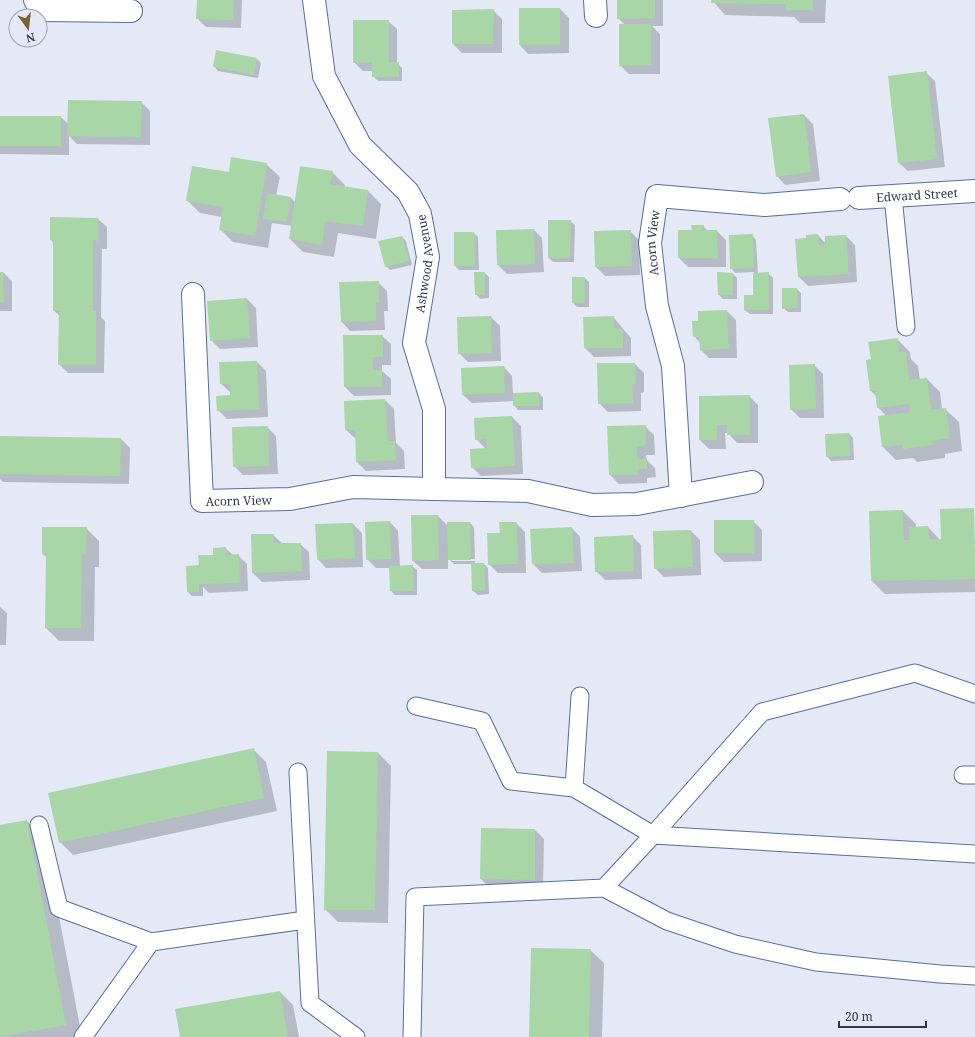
<svg xmlns="http://www.w3.org/2000/svg" width="975" height="1037" viewBox="0 0 975 1037" font-family="'Noto Serif',serif">
	<style>
		.shadow { fill: #0003 }
		.building { fill: #a8d6a6 }
		.lines { fill: none; stroke-linecap: round; stroke-linejoin: round }
		.lane-casing { stroke: #566e9e; stroke-width: 19 }
		.street-casing { stroke: #566e9e; stroke-width: 24 }
		.lane { stroke: #fff; stroke-width: 17 }
		.street { stroke: #fff; stroke-width: 22 }
		.labels { text-anchor: middle; dominant-baseline: central; stroke-width: 3; stroke-linejoin: round; paint-order: stroke }
		.street-label { font-size: 12px; fill: #2d384d; stroke: #e4e9f5 }
	</style>
	<rect width="100%" height="100%" fill="#e4e9f5"/>
	<!-- shadow -->
	<path class="shadow" d="M 198,0 L 242,0 L 241,28 L 206,27 L 197,18 Z
		M 618,0 L 663,0 L 663,26 L 652,26 L 660,34 L 660,74 L 629,74 L 620,65 L 625,25 L 618,18 Z
		M 712,0 L 826,0 L 825,23 L 800,23 L 794,17 L 725,15 Z
		M 560,9 L 569,18 L 569,53 L 528,54 L 520,45 Z
		M 493,10 L 502,19 L 502,53 L 462,53 L 453,44 Z
		M 388,21 L 397,29 L 397,63 L 402,68 L 402,81 L 378,81 L 373,76 L 373,71 L 363,71 L 354,62 Z
		M 257,59 L 261,63 L 258,78 L 218,71 L 214,66 Z
		M 926,73 L 935,81 L 945,167 L 908,171 L 899,163 Z
		M 141,102 L 150,111 L 150,145 L 77,144 L 69,136 L 69,155 L 0,154 L 0,117 L 61,117 L 69,125 Z
		M 804,115 L 813,124 L 820,181 L 785,185 L 777,176 Z
		M 266,164 L 280,177 L 276,196 L 291,198 L 295,202 L 332,172 L 345,185 L 345,188 L 368,191 L 381,204 L 376,239 L 338,233 L 334,257 L 303,252 L 290,239 L 292,226 L 272,223 L 268,248 L 233,242 L 220,229 L 222,217 L 200,213 L 187,200 L 229,173 Z
		M 51,218 L 98,219 L 107,227 L 107,249 L 102,249 L 101,317 L 105,321 L 104,373 L 68,373 L 59,364 L 60,316 L 54,311 L 54,244 L 51,240 Z
		M 570,221 L 575,225 L 574,262 L 553,262 L 549,258 Z
		M 703,226 L 708,231 L 717,231 L 726,240 L 726,267 L 688,267 L 679,258 L 693,231 Z
		M 534,230 L 542,238 L 544,272 L 507,274 L 498,265 Z
		M 630,231 L 639,240 L 640,275 L 605,276 L 596,267 Z
		M 455,233 L 474,233 L 478,237 L 479,270 L 459,270 L 455,266 Z
		M 752,235 L 756,240 L 758,274 L 768,273 L 773,278 L 773,314 L 750,314 L 745,310 L 754,296 L 754,272 L 735,273 L 731,268 Z
		M 818,235 L 826,244 L 846,236 L 855,245 L 857,282 L 808,286 L 799,277 L 807,239 Z
		M 402,237 L 406,241 L 412,265 L 390,270 L 386,266 Z
		M 3,272 L 12,281 L 12,311 L 0,311 L 0,273 Z
		M 485,273 L 489,277 L 489,298 L 480,299 L 476,294 Z
		M 733,274 L 737,278 L 737,299 L 723,299 L 719,295 Z
		M 585,278 L 589,282 L 589,307 L 577,307 L 573,303 Z
		M 378,282 L 387,291 L 388,311 L 384,311 L 385,330 L 350,331 L 342,322 Z
		M 797,289 L 801,293 L 801,312 L 788,312 L 783,308 Z
		M 247,299 L 256,308 L 258,347 L 220,349 L 211,340 Z
		M 727,311 L 736,320 L 737,358 L 709,358 L 700,349 L 700,343 L 694,336 L 699,322 Z
		M 491,317 L 500,326 L 501,361 L 468,362 L 459,353 Z
		M 613,317 L 631,338 L 631,356 L 594,357 L 585,348 L 584,318 Z
		M 382,336 L 391,344 L 391,365 L 382,365 L 382,371 L 391,379 L 391,395 L 354,396 L 345,387 Z
		M 897,339 L 910,352 L 911,359 L 918,366 L 920,380 L 927,379 L 940,392 L 942,409 L 945,409 L 959,422 L 962,451 L 945,454 L 945,458 L 917,462 L 913,458 L 896,460 L 883,447 L 886,416 L 878,407 L 876,396 L 871,391 L 867,361 L 872,360 Z
		M 257,362 L 266,371 L 268,417 L 227,419 L 218,410 L 231,396 L 231,393 L 221,384 Z
		M 635,364 L 644,373 L 644,392 L 641,393 L 641,411 L 608,412 L 599,403 Z
		M 814,365 L 823,374 L 824,418 L 800,418 L 791,409 Z
		M 504,367 L 512,376 L 513,394 L 539,393 L 543,398 L 543,410 L 518,410 L 514,405 L 514,401 L 472,403 L 463,395 Z
		M 749,396 L 758,405 L 758,443 L 737,443 L 728,433 L 725,433 L 726,449 L 709,449 L 700,440 Z
		M 385,400 L 394,409 L 396,443 L 404,451 L 405,469 L 366,471 L 357,462 L 356,439 L 346,430 L 345,402 Z
		M 512,417 L 521,426 L 523,474 L 481,476 L 472,467 L 486,449 L 476,439 Z
		M 645,426 L 654,435 L 655,455 L 646,455 L 646,459 L 655,468 L 656,477 L 647,478 L 647,483 L 619,484 L 610,475 Z
		M 267,427 L 276,436 L 278,474 L 243,475 L 234,466 Z
		M 849,434 L 853,438 L 854,460 L 831,461 L 827,456 Z
		M 0,437 L 121,439 L 130,448 L 129,484 L 3,482 L 0,479 Z
		M 974,509 L 975,592 L 885,594 L 872,581 L 903,511 L 916,524 L 916,528 L 928,527 L 940,540 L 942,539 Z
		M 438,516 L 448,526 L 470,523 L 474,527 L 475,559 L 452,559 L 452,561 L 475,561 L 475,564 L 484,564 L 488,568 L 489,594 L 478,595 L 473,591 L 472,564 L 454,564 L 448,558 L 448,569 L 422,569 L 413,561 Z
		M 753,521 L 762,530 L 762,561 L 724,562 L 715,553 Z
		M 390,522 L 398,531 L 400,566 L 412,566 L 417,570 L 417,595 L 395,595 L 391,591 L 390,568 L 376,568 L 367,559 Z
		M 516,523 L 525,532 L 526,573 L 498,573 L 489,564 L 501,534 Z
		M 353,524 L 362,533 L 363,567 L 326,568 L 318,559 Z
		M 86,528 L 99,541 L 99,567 L 95,567 L 94,641 L 59,641 L 46,628 L 47,558 L 43,554 Z
		M 572,528 L 580,537 L 582,571 L 542,573 L 533,564 Z
		M 691,531 L 700,540 L 701,575 L 664,577 L 655,568 Z
		M 252,535 L 273,535 L 283,544 L 300,544 L 309,552 L 310,580 L 262,582 L 253,573 Z
		M 632,536 L 641,545 L 642,579 L 605,580 L 596,571 Z
		M 225,548 L 233,555 L 238,555 L 247,564 L 248,591 L 209,593 L 203,587 L 203,596 L 192,596 L 188,592 L 187,567 L 200,568 Z
		M 0,607 L 7,613 L 6,645 L 0,645 Z
		M 253,749 L 266,762 L 277,811 L 73,855 L 60,842 Z
		M 378,753 L 391,766 L 388,923 L 338,922 L 325,909 Z
		M 27,821 L 44,838 L 82,1037 L 0,1037 L 0,826 Z
		M 482,829 L 535,830 L 544,839 L 543,888 L 490,888 L 481,879 Z
		M 590,950 L 604,963 L 602,1037 L 530,1037 Z
		M 280,992 L 293,1005 L 299,1037 L 181,1037 Z"/>
	<!-- building -->
	<path class="building" d="M 197,0 L 234,0 L 233,20 L 196,19 Z
		M 617,0 L 655,0 L 655,18 L 617,19 Z
		M 711,0 L 813,0 L 813,10 L 786,10 L 786,4 L 711,3 Z
		M 519,8 L 560,8 L 560,45 L 519,45 Z
		M 494,9 L 493,44 L 452,44 L 452,10 Z
		M 353,20 L 389,20 L 389,62 L 399,62 L 399,77 L 372,77 L 372,62 L 353,63 Z
		M 619,24 L 651,24 L 651,65 L 619,66 Z
		M 216,50 L 257,58 L 254,75 L 213,67 Z
		M 927,71 L 937,159 L 898,163 L 888,76 Z
		M 68,100 L 142,101 L 141,137 L 67,136 Z
		M 804,114 L 811,172 L 776,177 L 768,118 Z
		M 0,116 L 61,116 L 61,146 L 0,146 Z
		M 231,157 L 267,163 L 255,236 L 219,230 L 223,207 L 186,201 L 192,166 L 229,172 Z
		M 300,166 L 333,171 L 330,184 L 368,190 L 363,226 L 325,221 L 322,245 L 289,239 Z
		M 267,193 L 291,197 L 287,222 L 263,219 Z
		M 50,217 L 98,218 L 98,241 L 93,240 L 93,311 L 96,311 L 96,365 L 58,365 L 59,311 L 53,311 L 53,240 L 50,240 Z
		M 548,220 L 571,220 L 570,258 L 548,258 Z
		M 691,225 L 704,225 L 703,230 L 717,230 L 718,258 L 678,258 L 678,230 L 692,230 Z
		M 534,229 L 535,264 L 497,265 L 496,230 Z
		M 631,230 L 632,266 L 595,267 L 594,231 Z
		M 454,232 L 474,232 L 475,266 L 454,266 Z
		M 753,234 L 754,268 L 730,269 L 729,235 Z
		M 818,234 L 819,245 L 825,244 L 825,236 L 846,235 L 849,274 L 798,277 L 795,239 L 806,238 L 806,235 Z
		M 402,236 L 409,261 L 385,267 L 378,241 Z
		M 0,272 L 3,272 L 4,302 L 0,302 Z
		M 474,272 L 485,272 L 485,295 L 475,295 Z
		M 717,272 L 733,273 L 733,295 L 718,295 Z
		M 769,272 L 769,310 L 744,310 L 744,295 L 753,295 L 753,273 Z
		M 572,277 L 585,277 L 585,303 L 572,303 Z
		M 379,281 L 379,302 L 376,302 L 376,321 L 341,322 L 339,282 Z
		M 782,288 L 797,288 L 798,308 L 782,309 Z
		M 247,298 L 250,338 L 210,341 L 207,301 Z
		M 727,310 L 729,349 L 700,350 L 699,337 L 693,337 L 692,321 L 698,321 L 698,311 Z
		M 491,316 L 492,353 L 458,354 L 457,317 Z
		M 614,316 L 614,328 L 623,329 L 623,348 L 584,348 L 583,317 Z
		M 343,335 L 383,335 L 383,357 L 373,357 L 373,370 L 382,370 L 382,387 L 344,387 Z
		M 898,338 L 899,352 L 906,352 L 909,380 L 927,378 L 931,409 L 946,408 L 950,438 L 932,441 L 932,445 L 903,449 L 902,445 L 882,447 L 878,416 L 910,412 L 909,404 L 877,408 L 875,391 L 870,391 L 866,360 L 871,359 L 868,342 Z
		M 257,361 L 259,409 L 217,411 L 216,396 L 230,395 L 230,384 L 220,384 L 219,362 Z
		M 597,363 L 635,363 L 636,384 L 632,384 L 633,403 L 598,404 Z
		M 815,364 L 816,409 L 790,410 L 789,365 Z
		M 504,366 L 505,393 L 462,395 L 461,368 Z
		M 539,392 L 539,406 L 513,406 L 513,393 Z
		M 750,395 L 750,435 L 727,435 L 727,425 L 717,425 L 717,440 L 699,440 L 699,396 Z
		M 385,399 L 388,441 L 395,441 L 396,460 L 356,462 L 355,430 L 345,430 L 344,401 Z
		M 512,416 L 515,466 L 471,468 L 470,449 L 487,448 L 486,439 L 475,440 L 474,418 Z
		M 646,425 L 646,446 L 637,447 L 638,459 L 647,458 L 647,469 L 638,469 L 638,475 L 609,475 L 607,426 Z
		M 268,426 L 269,466 L 233,467 L 232,427 Z
		M 849,433 L 850,456 L 826,457 L 825,434 Z
		M 0,436 L 121,438 L 120,476 L 0,474 Z
		M 974,508 L 975,579 L 871,581 L 869,511 L 903,510 L 904,540 L 909,540 L 909,527 L 928,526 L 929,539 L 941,539 L 940,509 Z
		M 411,515 L 438,515 L 439,560 L 412,561 Z
		M 714,520 L 754,520 L 754,553 L 714,553 Z
		M 390,521 L 391,559 L 366,560 L 365,522 Z
		M 447,522 L 470,522 L 471,560 L 448,560 Z
		M 499,522 L 517,522 L 518,564 L 488,565 L 487,533 L 500,533 Z
		M 353,523 L 355,558 L 317,560 L 315,524 Z
		M 42,527 L 87,527 L 86,555 L 82,554 L 81,628 L 45,628 L 46,554 L 42,554 Z
		M 572,527 L 574,563 L 532,564 L 530,529 Z
		M 691,530 L 693,567 L 654,569 L 653,531 Z
		M 251,534 L 274,534 L 274,543 L 301,543 L 302,571 L 252,573 Z
		M 633,535 L 634,571 L 595,572 L 594,537 Z
		M 226,547 L 226,555 L 239,554 L 240,583 L 199,584 L 199,592 L 187,592 L 186,566 L 199,565 L 198,555 L 213,555 L 213,548 Z
		M 471,563 L 484,563 L 485,590 L 472,591 Z
		M 413,565 L 414,591 L 390,591 L 389,566 Z
		M 254,748 L 264,798 L 59,843 L 48,793 Z
		M 327,751 L 378,752 L 375,910 L 324,910 Z
		M 27,820 L 66,1025 L 0,1037 L 0,825 Z
		M 481,828 L 535,829 L 535,880 L 480,879 Z
		M 531,948 L 591,949 L 589,1037 L 529,1037 Z
		M 280,991 L 288,1037 L 180,1037 L 175,1009 Z"/>
	<g class="lines">
		<defs>
			<path id="lane" d="M 893,196 L 906,327
				M 416,706 L 482,721 L 511,781 L 574,788 L 653,835 L 762,712 L 915,673 L 975,694
				M 298,772 L 310,1003 L 356,1037
				M 963,775 L 975,775
				M 574,788 L 580,696
				M 39,825 L 59,908 L 151,942
				M 604,888 L 667,921 L 735,944 L 816,962 L 940,974 L 975,976
				M 83,1037 L 151,942 L 305,920
				M 412,1037 L 415,897 L 604,888 L 653,835 L 975,854"/>
			<g id="street">
				<path d="M 35,0 L 41,10 L 131,11"/>
				<path d="M 595,0 L 596,16"/>
				<path id="s1" d="M 859,198 L 975,191"/>
				<path id="s2" d="M 193,294 L 202,501 L 290,499 L 353,487 L 434,489 L 434,409 L 414,343 L 428,257 L 420,214 L 408,192 L 360,145 L 324,76 L 314,0"/>
				<path d="M 434,489 L 528,491 L 592,505 L 637,504 L 752,482"/>
				<path id="s3" d="M 681,496 L 673,366 L 657,306 L 650,243 L 657,196 L 765,205 L 840,199"/>
			</g>
		</defs>
		<!-- lane casing -->
		<use href="#lane" class="lane-casing"/>
		<!-- street casing -->
		<use href="#street" class="street-casing"/>
		<!-- lane -->
		<use href="#lane" class="lane"/>
		<!-- street -->
		<use href="#street" class="street"/>
	</g>
	<g class="labels">
		<!-- street labels -->
		<g class="street-label">
			<text stroke="none"><textPath href="#s1" startOffset="58">Edward Street</textPath></text>
			<text stroke="none"><textPath href="#s3" startOffset="256">Acorn View</textPath></text>
			<text stroke="none"><textPath href="#s2" startOffset="670">Ashwood Avenue</textPath></text>
			<text stroke="none"><textPath href="#s2" startOffset="244">Acorn View</textPath></text>
		</g>
	</g>
	<!-- north arrow -->
	<g transform="translate(28 28) rotate(165)"><circle r="19" fill="#e4e9f5" stroke="#9ba2b2"/>
	<path d="M0-3L7 15L0 10L-7 15Z" fill="#7a6333"/>
	<text y="-6" font-size="11" font-weight="bold" text-anchor="middle" fill="#2d384d">N</text>
	</g>
	<!-- scale -->
	<path d="M839 1021v6h87v-6" fill="none" stroke="#2d384d" stroke-width="2"/>
	<text x="845" y="1021" font-size="12" fill="#2d384d" stroke="#e4e9f5" stroke-width="3" paint-order="stroke">20 m</text>
</svg>
